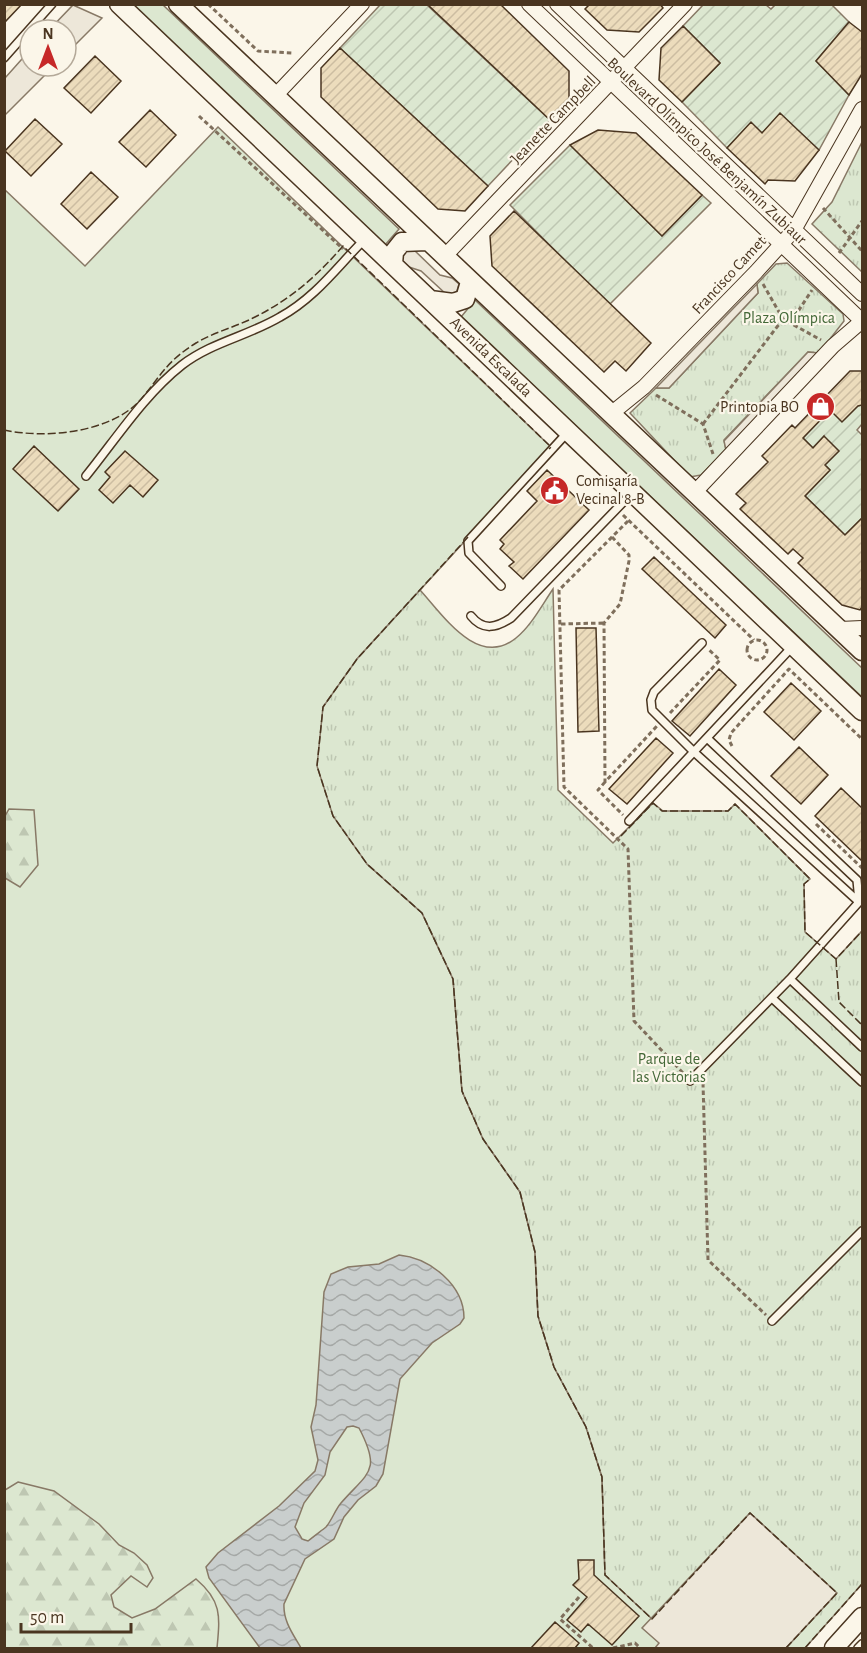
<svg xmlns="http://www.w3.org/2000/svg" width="867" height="1653" viewBox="0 0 867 1653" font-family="'Alegreya Sans',sans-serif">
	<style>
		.grass { fill: #dce7d0; stroke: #887966; stroke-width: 1.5 }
		.forest { fill: url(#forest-firs); stroke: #887966; stroke-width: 1.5 }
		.park { fill: url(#park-tufts); stroke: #887966; stroke-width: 1.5 }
		.garden { fill: url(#garden-furrows); stroke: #887966; stroke-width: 1.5 }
		.parking { fill: #ede7d9; stroke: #887966; stroke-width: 1.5 }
		.water { fill: url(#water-waves); stroke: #887966; stroke-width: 1.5; fill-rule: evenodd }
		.building { fill: url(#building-hatch); stroke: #4a3520; stroke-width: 1.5 }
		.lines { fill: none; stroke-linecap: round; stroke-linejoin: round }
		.service-casing { stroke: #4a3520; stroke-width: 10 }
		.minor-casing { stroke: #4a3520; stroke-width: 16 }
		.secondary-casing { stroke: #4a3520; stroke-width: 21 }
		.path { stroke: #7f6f5c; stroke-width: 3; stroke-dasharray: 4.5 3; stroke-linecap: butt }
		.service { stroke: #fbf6e9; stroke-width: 7 }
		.minor { stroke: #fbf6e9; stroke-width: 14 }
		.secondary { stroke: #fbf6e9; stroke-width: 18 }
		.fence { stroke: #4a3520; stroke-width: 1.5; stroke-dasharray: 8 3; stroke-linecap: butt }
		.labels { text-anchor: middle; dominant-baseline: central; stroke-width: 4.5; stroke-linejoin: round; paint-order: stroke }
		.street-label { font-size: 16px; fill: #4a3520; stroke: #fbf6e9 }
		.park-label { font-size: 16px; fill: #436837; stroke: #fbf6e9 }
		.poi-label { font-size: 16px; fill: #4a3520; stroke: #fbf6e9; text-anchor: end }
	</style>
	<defs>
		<pattern id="forest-firs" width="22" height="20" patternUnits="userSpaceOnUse" patternTransform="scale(1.5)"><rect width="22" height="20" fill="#dce7d0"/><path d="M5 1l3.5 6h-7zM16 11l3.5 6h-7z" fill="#bec7b2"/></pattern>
		<pattern id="park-tufts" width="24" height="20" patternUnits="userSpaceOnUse" patternTransform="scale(1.5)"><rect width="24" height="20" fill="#dce7d0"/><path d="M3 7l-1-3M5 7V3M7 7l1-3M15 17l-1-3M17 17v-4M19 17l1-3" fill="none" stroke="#bec7b2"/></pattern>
		<pattern id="garden-furrows" width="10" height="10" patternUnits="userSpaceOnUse" patternTransform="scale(1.5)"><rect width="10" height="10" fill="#dce7d0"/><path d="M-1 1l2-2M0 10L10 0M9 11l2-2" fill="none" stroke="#bec7b2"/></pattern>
		<pattern id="water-waves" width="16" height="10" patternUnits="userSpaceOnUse" patternTransform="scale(1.5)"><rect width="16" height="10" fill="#c9cecd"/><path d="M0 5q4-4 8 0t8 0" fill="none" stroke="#a5a8a6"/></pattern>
		<pattern id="building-hatch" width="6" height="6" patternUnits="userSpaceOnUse" patternTransform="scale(1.5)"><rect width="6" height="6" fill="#ecdcbc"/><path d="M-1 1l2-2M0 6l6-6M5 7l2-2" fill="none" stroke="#ccbda1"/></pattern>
	</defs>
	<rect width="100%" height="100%" fill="#fbf6e9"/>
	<!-- grass -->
	<path class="grass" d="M 132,5 L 163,5 L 399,229 L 385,245 Z
		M 218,127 L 551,447 L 357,659 L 367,864 L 422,913 L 453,979 L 462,1091 L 483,1139 L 520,1192 L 535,1252 L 538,1316 L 554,1367 L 586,1427 L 602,1477 L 605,1575 L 786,1648 L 5,1648 L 4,189 L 85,266 Z
		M 475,300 L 862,668 L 862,697 L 461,317 Z"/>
	<!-- forest -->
	<path class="forest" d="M 9,809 L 34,810 L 38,865 L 20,887 L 5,878 L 5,816 Z
		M 18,1482 L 54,1491 L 99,1524 L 119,1545 L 134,1553 L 147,1565 L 153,1578 L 147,1587 L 131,1576 L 111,1595 L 114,1607 L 132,1618 L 155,1609 L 196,1579 C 222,1601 220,1616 217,1648 L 5,1648 L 5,1490 Z"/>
	<!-- park -->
	<path class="park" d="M 862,142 L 862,272 L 812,224 L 832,202 Z
		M 787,263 L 843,314 L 844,321 L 819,353 L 808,352 L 724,440 L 726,450 L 701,475 L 690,477 L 630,413 L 656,388 L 669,388 L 758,293 L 757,284 L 776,264 Z
		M 553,589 L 558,790 L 613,843 L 653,803 L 663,811 L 728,811 L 735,804 L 810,879 L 804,884 L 805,932 L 836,959 L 862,931 L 862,1584 L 805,1648 L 786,1648 L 836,1593 L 750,1513 L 652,1619 L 605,1575 L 602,1477 L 586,1427 L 554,1367 L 538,1316 L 535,1252 L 520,1192 L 483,1139 L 462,1091 L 453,979 L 422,913 L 367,864 L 333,816 L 317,766 L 323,707 L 357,659 L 420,590 C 443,615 478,669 516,638 C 531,626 542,605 553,589 Z"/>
	<!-- garden -->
	<path class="garden" d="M 380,5 L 427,5 L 550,120 L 488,186 L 340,48 Z
		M 703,5 L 766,5 L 771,9 L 775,5 L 832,5 L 849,22 L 816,61 L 849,95 L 819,150 L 780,114 L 762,133 L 751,123 L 727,148 L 682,102 L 720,63 L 683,26 Z
		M 570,145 L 662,236 L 702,195 L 711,203 L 609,305 L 510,205 Z
		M 862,405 L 862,424 L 857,430 L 862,435 L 862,518 L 845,535 L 805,496 L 830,470 L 825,465 L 824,436 L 813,448 L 803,438 L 830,410 Z"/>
	<!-- parking -->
	<path class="parking" d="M 73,5 L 102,18 L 66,54 L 66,30 L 49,30 Z
		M 30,50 L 30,66 L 54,66 L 5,115 L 5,78 Z
		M 413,249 L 440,275 L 452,278 L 459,284 L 456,294 L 446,294 L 421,271 L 409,267 L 401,260 L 401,252 Z
		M 757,284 L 758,293 L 669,388 L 656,388 Z
		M 808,352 L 819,353 L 726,450 L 724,441 Z
		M 750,1513 L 837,1593 L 786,1648 L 655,1648 L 659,1643 L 642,1628 Z"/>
	<!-- water -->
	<path class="water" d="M 399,1255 C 430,1258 464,1285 464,1318 L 460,1324 L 432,1343 L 400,1379 L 383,1474 L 376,1486 L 358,1500 L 344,1517 L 334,1539 L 305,1559 L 284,1604 C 283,1621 293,1634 301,1648 L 260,1648 L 209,1578 L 206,1567 L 218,1553 L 279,1506 L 315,1471 L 318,1460 L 311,1427 L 316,1405 L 324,1292 L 331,1274 L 348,1267 L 379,1264 ZM 353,1426 L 359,1428 C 382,1472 368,1472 341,1503 C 335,1510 332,1520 326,1527 C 321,1531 314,1536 308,1541 L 302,1539 L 295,1527 L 304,1503 L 325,1475 L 330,1452 L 347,1427 Z"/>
	<!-- building -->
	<path class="building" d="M 4,4 L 22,4 L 4,23 Z
		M 427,4 L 500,4 L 569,71 L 569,100 L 550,120 Z
		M 590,4 L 660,4 L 663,8 L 639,32 L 607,30 L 585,9 Z
		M 849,22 L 862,32 L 862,74 L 849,95 L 816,61 Z
		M 683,26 L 720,63 L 682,102 L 659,80 L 661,48 Z
		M 340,48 L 488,186 L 465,211 L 438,209 L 321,97 L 321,68 Z
		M 95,56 L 121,81 L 91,113 L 64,88 Z
		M 150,110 L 176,135 L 146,167 L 119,142 Z
		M 780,113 L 819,150 L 795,181 L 768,180 L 765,184 L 727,148 L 751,122 L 762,133 Z
		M 35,119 L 62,144 L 31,176 L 5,151 Z
		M 598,130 L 636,133 L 702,195 L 662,236 L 570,145 Z
		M 91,172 L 118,197 L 87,229 L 61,204 Z
		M 514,211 L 651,343 L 626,371 L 615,361 L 604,372 L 492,266 L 490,236 Z
		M 850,371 L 862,371 L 862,405 L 858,406 L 842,422 L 830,410 L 803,438 L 813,448 L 824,436 L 839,451 L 825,465 L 830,470 L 805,496 L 845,535 L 862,518 L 862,607 L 860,610 L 842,605 L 798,563 L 803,558 L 793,549 L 788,554 L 740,509 L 746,503 L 736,494 L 768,462 L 762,456 L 792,425 L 795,428 Z
		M 34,446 L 79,489 L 58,511 L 13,469 Z
		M 125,451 L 158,480 L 143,497 L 130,485 L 113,503 L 99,490 L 110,477 L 105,472 Z
		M 547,470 L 589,510 L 523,579 L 509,566 L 514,562 L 500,549 L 504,544 L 500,540 L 537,501 L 527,491 Z
		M 654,557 L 726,625 L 715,638 L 642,569 Z
		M 576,628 L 596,628 L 599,731 L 578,732 Z
		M 719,669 L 736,685 L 690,736 L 672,721 Z
		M 791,683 L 821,711 L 794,740 L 764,712 Z
		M 656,738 L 673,753 L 627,804 L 609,789 Z
		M 799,747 L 828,775 L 801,804 L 771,776 Z
		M 841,788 L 862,808 L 862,861 L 815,816 Z
		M 578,1560 L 594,1560 L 594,1575 L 639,1616 L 612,1645 L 588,1624 L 581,1632 L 567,1620 L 587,1597 L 573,1585 L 579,1579 Z
		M 555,1622 L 579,1643 L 575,1648 L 531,1648 Z"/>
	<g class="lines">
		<defs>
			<path id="service" d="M 4,58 L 52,4
				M 86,476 C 116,439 144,395 182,365 C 212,342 248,336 280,317 C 315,298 337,267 364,240
				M 501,586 L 469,553 L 468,541 L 567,433
				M 471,616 C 483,631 496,628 511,618 L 633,492
				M 702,643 L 654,692 L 651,700 L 652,710 L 694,752 L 859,902 L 790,979 L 862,1047
				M 707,738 L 857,880 L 859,902
				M 629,821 L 792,647
				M 772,998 L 862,1082
				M 690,1081 L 790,979
				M 772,1321 L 862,1231
				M 858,1648 L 862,1644"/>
			<path id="minor" d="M 529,4 L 862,321
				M 557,4 L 862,294
				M 275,96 L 362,4
				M 444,257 L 685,4
				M 612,413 L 644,387 L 756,272 L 794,230 L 862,109
				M 695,492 L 833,346 L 862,321
				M 840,629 L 862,628"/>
			<path id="secondary" d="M 119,4 L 862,711
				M 178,4 L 862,651
				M 393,264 L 394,252 L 402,242 L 427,241
				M 430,300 L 453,303 L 465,299 L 470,282
				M 834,1648 L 862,1617"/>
		</defs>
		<!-- service casing -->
		<use href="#service" class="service-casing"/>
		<!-- minor casing -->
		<use href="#minor" class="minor-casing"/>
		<!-- secondary casing -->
		<use href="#secondary" class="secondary-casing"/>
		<!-- path -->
		<path class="path" d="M 208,4 L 258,51 L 292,53
			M 199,116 L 343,249
			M 823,208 L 862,251
			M 839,253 L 862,221
			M 763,284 L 783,319 L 821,340
			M 656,395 L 703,424 L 713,454
			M 703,424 L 783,319 L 797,313 L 812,290
			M 623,515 L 754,640
			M 628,521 L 559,590 L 564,787 L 628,849 L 634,1021 L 683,1073
			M 612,537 L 629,555 L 629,561 L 620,604 L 604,623 L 605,782 L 657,726
			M 561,624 L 604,623
			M747 650a10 10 0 1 1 20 0a10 10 0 1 1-20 0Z
			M 670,713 L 720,660 L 708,649
			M 732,746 L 729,740 L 731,733 L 789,669 L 862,739
			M 605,782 L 598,790 L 623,815
			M 816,824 L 862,868
			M 703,1083 L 708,1260 L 766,1315
			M 579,1597 L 560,1619 L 593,1648
			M 613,1648 L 635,1643 L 640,1648"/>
		<!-- service -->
		<use href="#service" class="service"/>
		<!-- minor -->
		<use href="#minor" class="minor"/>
		<!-- secondary -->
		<use href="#secondary" class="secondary"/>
		<!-- fence -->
		<path class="fence" d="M 4,430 C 45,439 113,433 142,398 C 162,374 167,361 196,343 C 214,332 236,327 255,317 C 291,299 317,276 343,246 L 551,447 L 549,449
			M 468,537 L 357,659 L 323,707 L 317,766 L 333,816 L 367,864 L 422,913 L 453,979 L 462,1091 L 483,1139 L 520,1192 L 535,1252 L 538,1316 L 554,1367 L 586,1427 L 602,1477 L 605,1575 L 652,1619 L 750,1513 L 837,1593 L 786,1648
			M 621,836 L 653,803 L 662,811 L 728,811 L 735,804 L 810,879 L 804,884 L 805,932 L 836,959 L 862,931
			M 836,959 L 839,1002 L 862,1025
			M 805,1648 L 862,1584"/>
	</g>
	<!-- icons -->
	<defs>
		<symbol id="shop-disc" viewBox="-11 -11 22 22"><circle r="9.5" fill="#c62828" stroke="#fbf6e9"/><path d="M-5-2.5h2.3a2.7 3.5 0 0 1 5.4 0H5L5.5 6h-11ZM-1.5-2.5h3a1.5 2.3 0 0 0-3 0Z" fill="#fff"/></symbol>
		<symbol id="civic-disc" viewBox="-11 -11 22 22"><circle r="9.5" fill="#c62828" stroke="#fbf6e9"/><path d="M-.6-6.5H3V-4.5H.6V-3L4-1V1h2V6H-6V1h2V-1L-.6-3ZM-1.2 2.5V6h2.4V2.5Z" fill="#fff"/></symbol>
	</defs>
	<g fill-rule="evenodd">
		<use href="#shop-disc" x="804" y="390" width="33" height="33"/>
		<use href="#civic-disc" x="538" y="474" width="33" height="33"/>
	</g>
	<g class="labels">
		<!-- street labels -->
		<g class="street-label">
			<text transform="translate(553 120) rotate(-46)">Jeanette Campbell</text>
			<text transform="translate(707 151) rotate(43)">Boulevard Olímpico José Benjamín Zubiaur</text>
			<text transform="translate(729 275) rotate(-47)">Francisco Camet</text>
			<text transform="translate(491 357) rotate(44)">Avenida Escalada</text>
		</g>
		<!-- park labels -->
		<g class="park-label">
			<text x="789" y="318">Plaza Olímpica</text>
			<text x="669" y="1059">Parque de<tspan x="669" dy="18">las Victorias</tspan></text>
		</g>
		<!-- poi labels -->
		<g class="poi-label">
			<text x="799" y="407">Printopia BO</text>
			<text x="576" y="481" text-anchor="start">Comisaría<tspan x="576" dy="18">Vecinal 8-B</tspan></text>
		</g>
	</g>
	<!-- border -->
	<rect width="867" height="1653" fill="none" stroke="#4a3520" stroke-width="12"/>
	<!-- north arrow -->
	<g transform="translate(48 48)"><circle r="28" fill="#fbf6e9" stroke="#b4a999" stroke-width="1.5"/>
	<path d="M0-4.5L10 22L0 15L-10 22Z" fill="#c62828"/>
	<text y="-9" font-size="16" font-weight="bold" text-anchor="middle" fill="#4a3520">N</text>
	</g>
	<!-- scale -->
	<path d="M21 1623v9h110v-9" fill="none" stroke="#4a3520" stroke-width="3"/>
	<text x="30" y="1623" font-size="18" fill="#4a3520" stroke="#fbf6e9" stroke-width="4.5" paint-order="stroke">50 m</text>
</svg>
